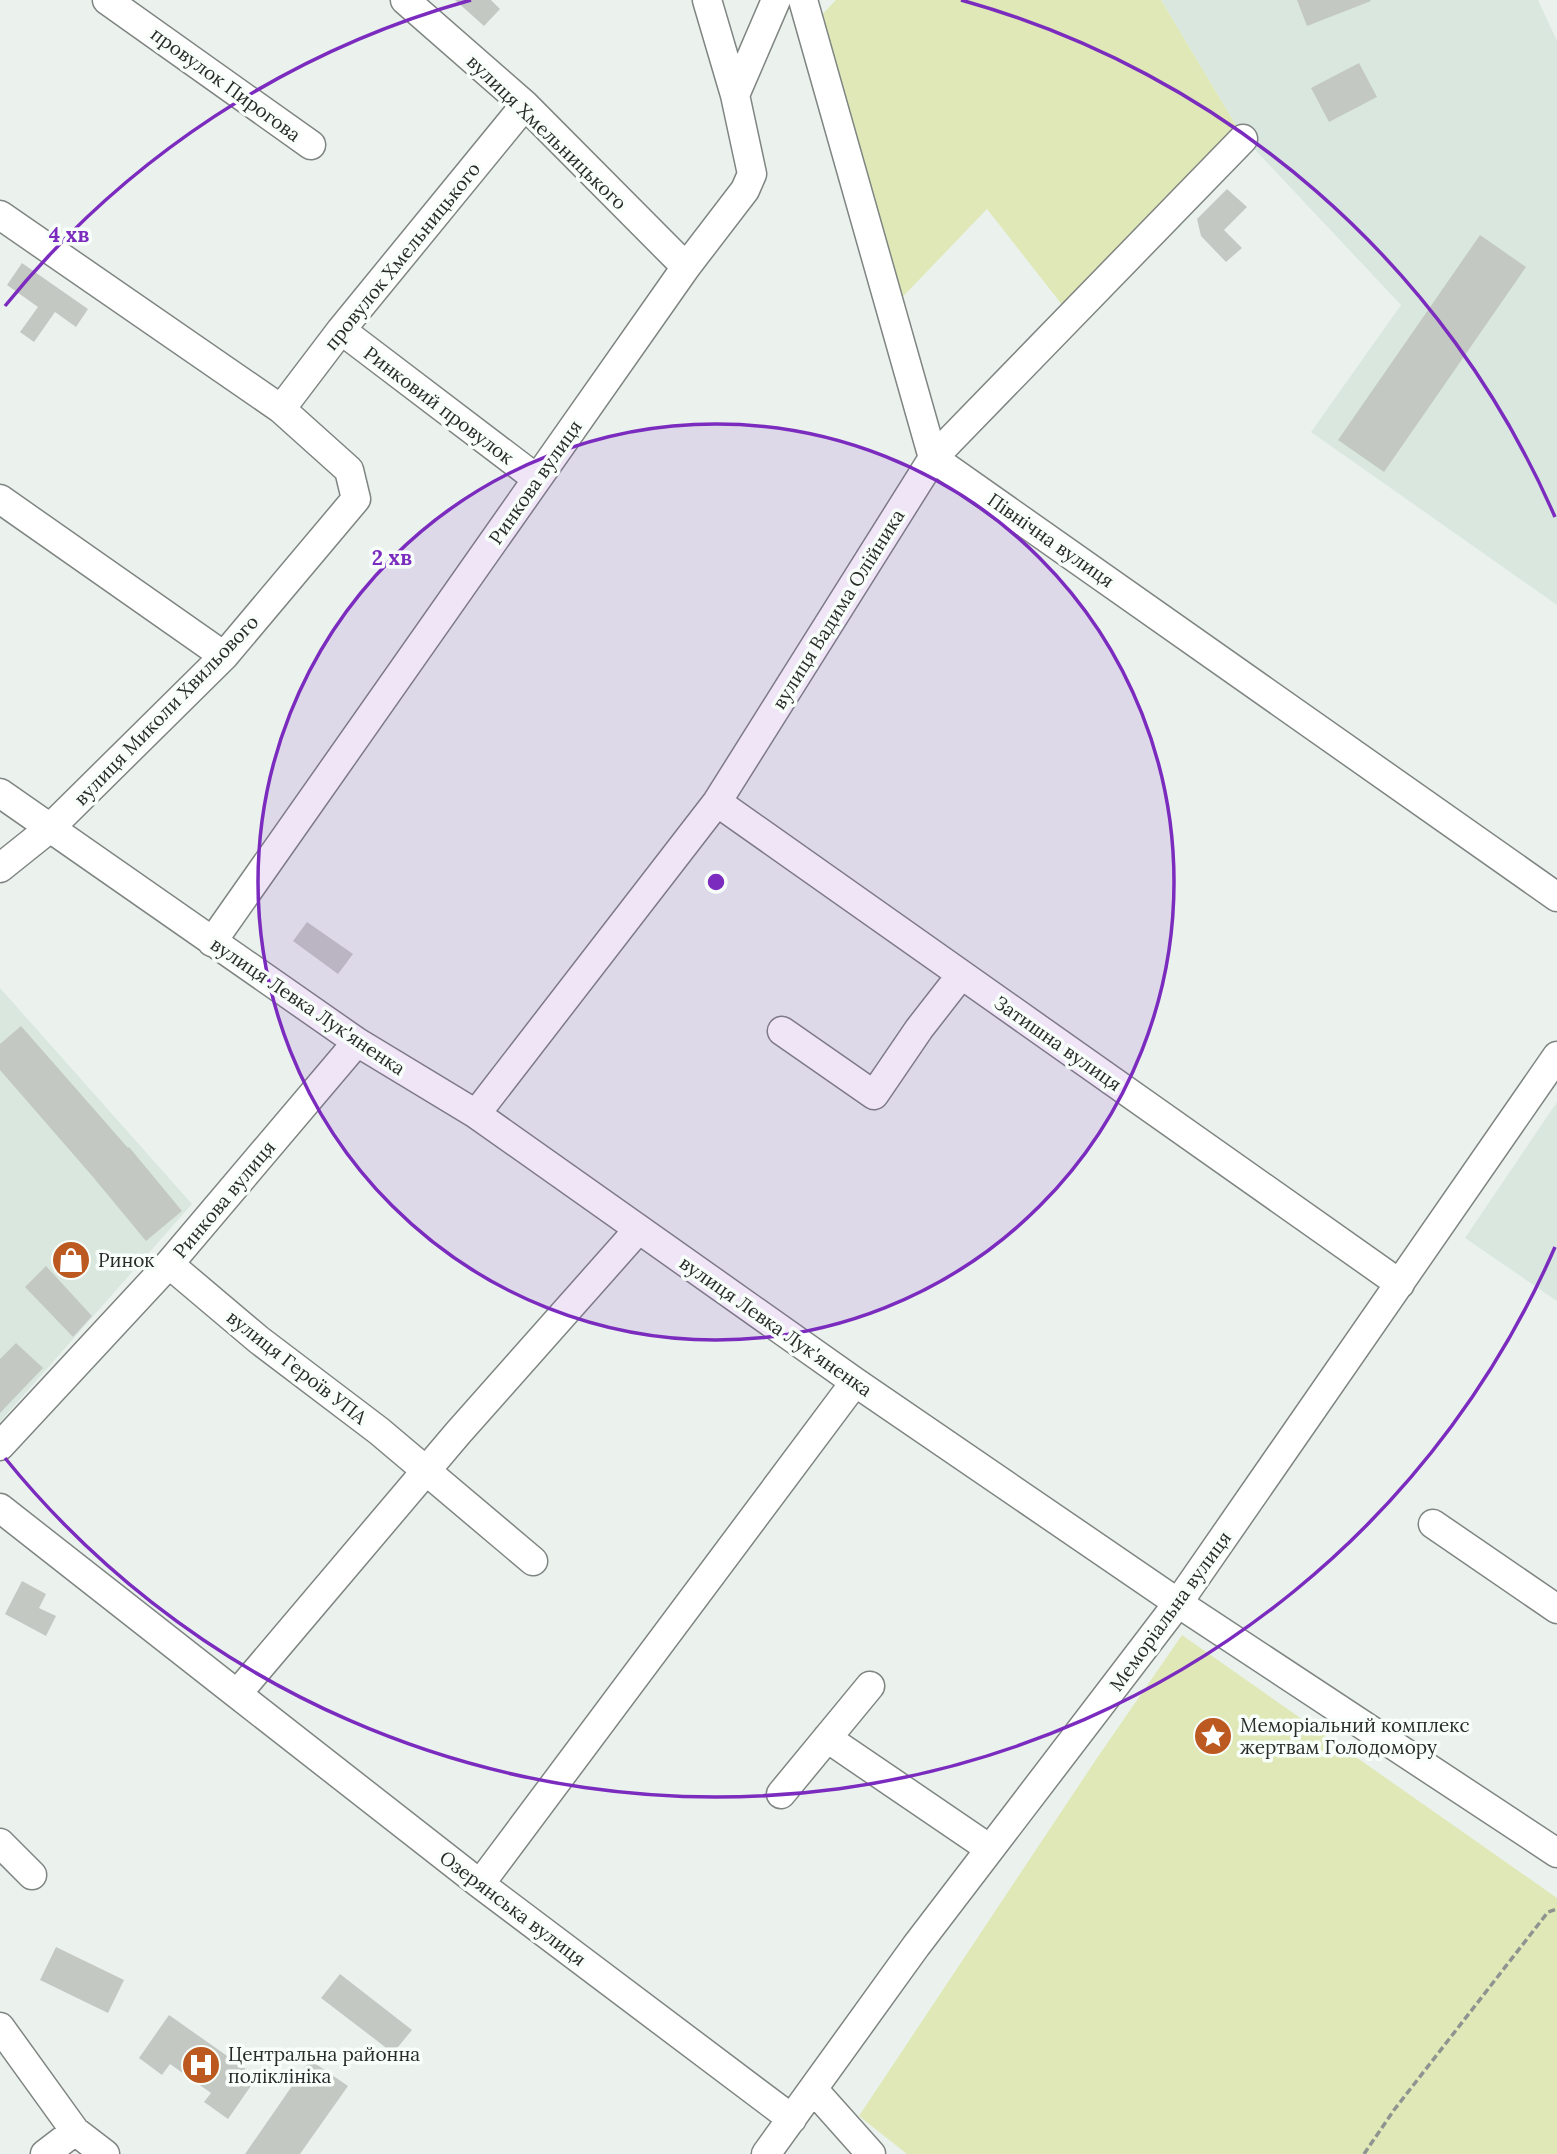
<svg xmlns="http://www.w3.org/2000/svg" width="1557" height="2154" viewBox="0 0 1557 2154" font-family="Lora,serif">
	<style>
		.built { fill: #d9e7df }
		.green { fill: #dfe8b6 }
		.building { fill: #c4c8c3 }
		.lines { fill: none; stroke-linecap: round; stroke-linejoin: round }
		.minor-casing { stroke: #7f8582; stroke-width: 31 }
		.path { stroke: #8f9491; stroke-width: 3.5; stroke-dasharray: 7 3.5; stroke-linecap: butt }
		.minor { stroke: #fff; stroke-width: 28 }
		.ring { fill: none; stroke: #7b2cbf; stroke-width: 3.5 }
		.labels { text-anchor: middle; dominant-baseline: central; stroke-width: 7; stroke-linejoin: round; paint-order: stroke }
		.street-label { font-size: 19px; fill: #292b2a; stroke: #f8fffb }
		.poi-label { font-size: 19px; fill: #292b2a; stroke: #f8fffb; text-anchor: start }
		.centre { fill: #7b2cbf; stroke: #f8fffb; stroke-width: 3.5 }
		.ring-label { font-size: 21px; text-anchor: middle; font-weight: bold; fill: #7b2cbf; stroke: #f8fffb; stroke-width: 7; stroke-linejoin: round; paint-order: stroke }
	</style>
	<rect width="100%" height="100%" fill="#ebf2ee"/>
	<!-- built -->
	<path class="built" d="M 1161,0 L 1538,0 L 1557,41 L 1557,605 L 1311,432 L 1401,305 L 1243,137 Z
		M 0,988 L 192,1204 L 0,1422 Z
		M 1557,1102 L 1557,1301 L 1465,1238 Z"/>
	<!-- green -->
	<path class="green" d="M 836,0 L 1161,0 L 1243,137 L 1070,315 L 987,209 L 891,309 L 811,26 Z
		M 1182,1635 L 1557,1898 L 1557,2154 L 907,2154 L 859,2116 L 1097,1758 Z"/>
	<!-- building -->
	<path class="building" d="M 455,0 L 491,0 L 500,9 L 484,26 Z
		M 1297,0 L 1370,0 L 1371,1 L 1307,26 Z
		M 1359,63 L 1377,97 L 1329,122 L 1311,88 Z
		M 1227,189 L 1247,207 L 1224,230 L 1242,248 L 1226,262 L 1201,236 L 1197,219 Z
		M 1480,235 L 1526,267 L 1384,472 L 1338,440 Z
		M 22,263 L 88,309 L 76,327 L 55,312 L 34,342 L 20,332 L 38,307 L 7,285 Z
		M 307,922 L 353,954 L 338,974 L 293,941 Z
		M 21,1026 L 128,1148 L 129,1147 L 182,1211 L 146,1241 L 93,1177 L 0,1070 L 0,1044 Z
		M 46,1266 L 92,1316 L 73,1337 L 25,1287 Z
		M 16,1343 L 43,1368 L 0,1413 L 0,1359 Z
		M 22,1581 L 46,1594 L 39,1608 L 56,1616 L 46,1636 L 5,1614 Z
		M 56,1947 L 124,1980 L 108,2013 L 40,1980 Z
		M 340,1974 L 412,2030 L 393,2053 L 321,1998 Z
		M 169,2015 L 257,2077 L 228,2119 L 204,2102 L 211,2093 L 170,2064 L 162,2075 L 139,2058 Z
		M 310,2060 L 348,2086 L 300,2154 L 245,2154 Z"/>
	<g class="lines">
		<defs>
			<path id="minor" d="M 107,0 L 311,145
				M 405,0 L 525,105 L 686,267
				M 707,0 L 735,95
				M 803,0 L 933,458 L 1557,897
				M 0,215 L 281,409 L 349,470 L 356,499 L 224,656 L 50,828 L 0,868
				M 341,330 L 537,479
				M 281,409 L 341,330 L 525,105
				M 0,499 L 224,656
				M 0,793 L 357,1042 L 476,1114 L 855,1382 L 1178,1603 L 1557,1853
				M 717,802 L 1400,1284
				M 212,942 L 686,267 L 745,190 L 752,174 L 735,95 L 776,0
				M 782,1031 L 874,1095 L 919,1029 L 961,975
				M 476,1114 L 717,802 L 933,458 L 1243,139
				M 169,1264 L 259,1340 L 379,1431 L 533,1561
				M 0,1446 L 169,1264 L 357,1042
				M 0,1508 L 237,1694 L 458,1433 L 638,1230
				M 1433,1524 L 1557,1609
				M 237,1694 L 480,1884 L 792,2119
				M 827,1738 L 990,1849
				M 781,1794 L 870,1686
				M 0,1843 L 32,1875
				M 480,1884 L 855,1382
				M 0,2027 L 75,2131 L 105,2154
				M 813,2089 L 871,2154
				M 45,2154 L 75,2131
				M 766,2154 L 916,1946 L 1178,1603 L 1557,1056"/>
		</defs>
		<!-- minor casing -->
		<use href="#minor" class="minor-casing"/>
		<!-- path -->
		<path class="path" d="M 1364,2154 L 1394,2110 L 1548,1912 L 1557,1909"/>
		<!-- minor -->
		<use href="#minor" class="minor"/>
	</g>
	<!-- distance rings -->
	<circle cx="716" cy="882" r="458" fill="#7b2cbf" fill-opacity=".12"/>
	<g class="ring">
		<circle cx="716" cy="882" r="458"/>
		<path d="M1555 1247A915 915 0 0 1 5 1458M5 306A915 915 0 0 1 471 0M961 0A915 915 0 0 1 1555 517"/>
	</g>
	<!-- icons -->
	<defs>
		<symbol id="shop-disc" viewBox="-11 -11 22 22"><circle r="9.5" fill="#bc5920" stroke="#f8fffb"/><path d="M-5-2.5h2.3a2.7 3.5 0 0 1 5.4 0H5L5.5 6h-11ZM-1.5-2.5h3a1.5 2.3 0 0 0-3 0Z" fill="#fff"/></symbol>
		<symbol id="sight-disc" viewBox="-11 -11 22 22"><circle r="9.5" fill="#bc5920" stroke="#f8fffb"/><path d="M0-6L1.8-2.2L6-1.7L2.9 1.2L3.7 5.4L0 3.3L-3.7 5.4L-2.9 1.2L-6-1.7L-1.8-2.2Z" fill="#fff"/></symbol>
		<symbol id="hospital-disc" viewBox="-11 -11 22 22"><circle r="9.5" fill="#bc5920" stroke="#f8fffb"/><path d="M-5-5h3v3.5h4V-5h3V5h-3V1.5h-4V5h-3Z" fill="#fff"/></symbol>
	</defs>
	<g fill-rule="evenodd">
		<use href="#shop-disc" x="49" y="1238" width="44" height="44"/>
		<use href="#sight-disc" x="1191" y="1714" width="44" height="44"/>
		<use href="#hospital-disc" x="179" y="2043" width="44" height="44"/>
	</g>
	<g class="labels">
		<!-- street labels -->
		<g class="street-label">
			<text transform="translate(226 84) rotate(36)">провулок Пирогова</text>
			<text transform="translate(547 132) rotate(44)">вулиця Хмельницького</text>
			<text transform="translate(402 256) rotate(-51)">провулок Хмельницького</text>
			<text transform="translate(439 405) rotate(37)">Ринковий провулок</text>
			<text transform="translate(535 482) rotate(-55)">Ринкова вулиця</text>
			<text transform="translate(1051 540) rotate(35)">Північна вулиця</text>
			<text transform="translate(838 609) rotate(-58)">вулиця Вадима Олійника</text>
			<text transform="translate(166 710) rotate(-46)">вулиця Миколи Хвильового</text>
			<text transform="translate(308 1006) rotate(34)">вулиця Левка Лук'яненка</text>
			<text transform="translate(1058 1043) rotate(35)">Затишна вулиця</text>
			<text transform="translate(224 1199) rotate(-50)">Ринкова вулиця</text>
			<text transform="translate(776 1326) rotate(35)">вулиця Левка Лук'яненка</text>
			<text transform="translate(297 1367) rotate(38)">вулиця Героїв УПА</text>
			<text transform="translate(1170 1611) rotate(-54)">Меморіальна вулиця</text>
			<text transform="translate(513 1908) rotate(37)">Озерянська вулиця</text>
		</g>
		<!-- poi labels -->
		<g class="poi-label">
			<text x="98" y="1260">Ринок</text>
			<text x="1240" y="1725">Меморіальний комплекс<tspan x="1240" dy="22">жертвам Голодомору</tspan></text>
			<text x="228" y="2054">Центральна районна<tspan x="228" dy="22">поліклініка</tspan></text>
		</g>
	</g>
	<circle cx="716" cy="882" r="10" class="centre"/>
	<g class="ring-label">
		<text x="69" y="242">4 хв</text>
		<text x="392" y="565">2 хв</text>
	</g>
</svg>
